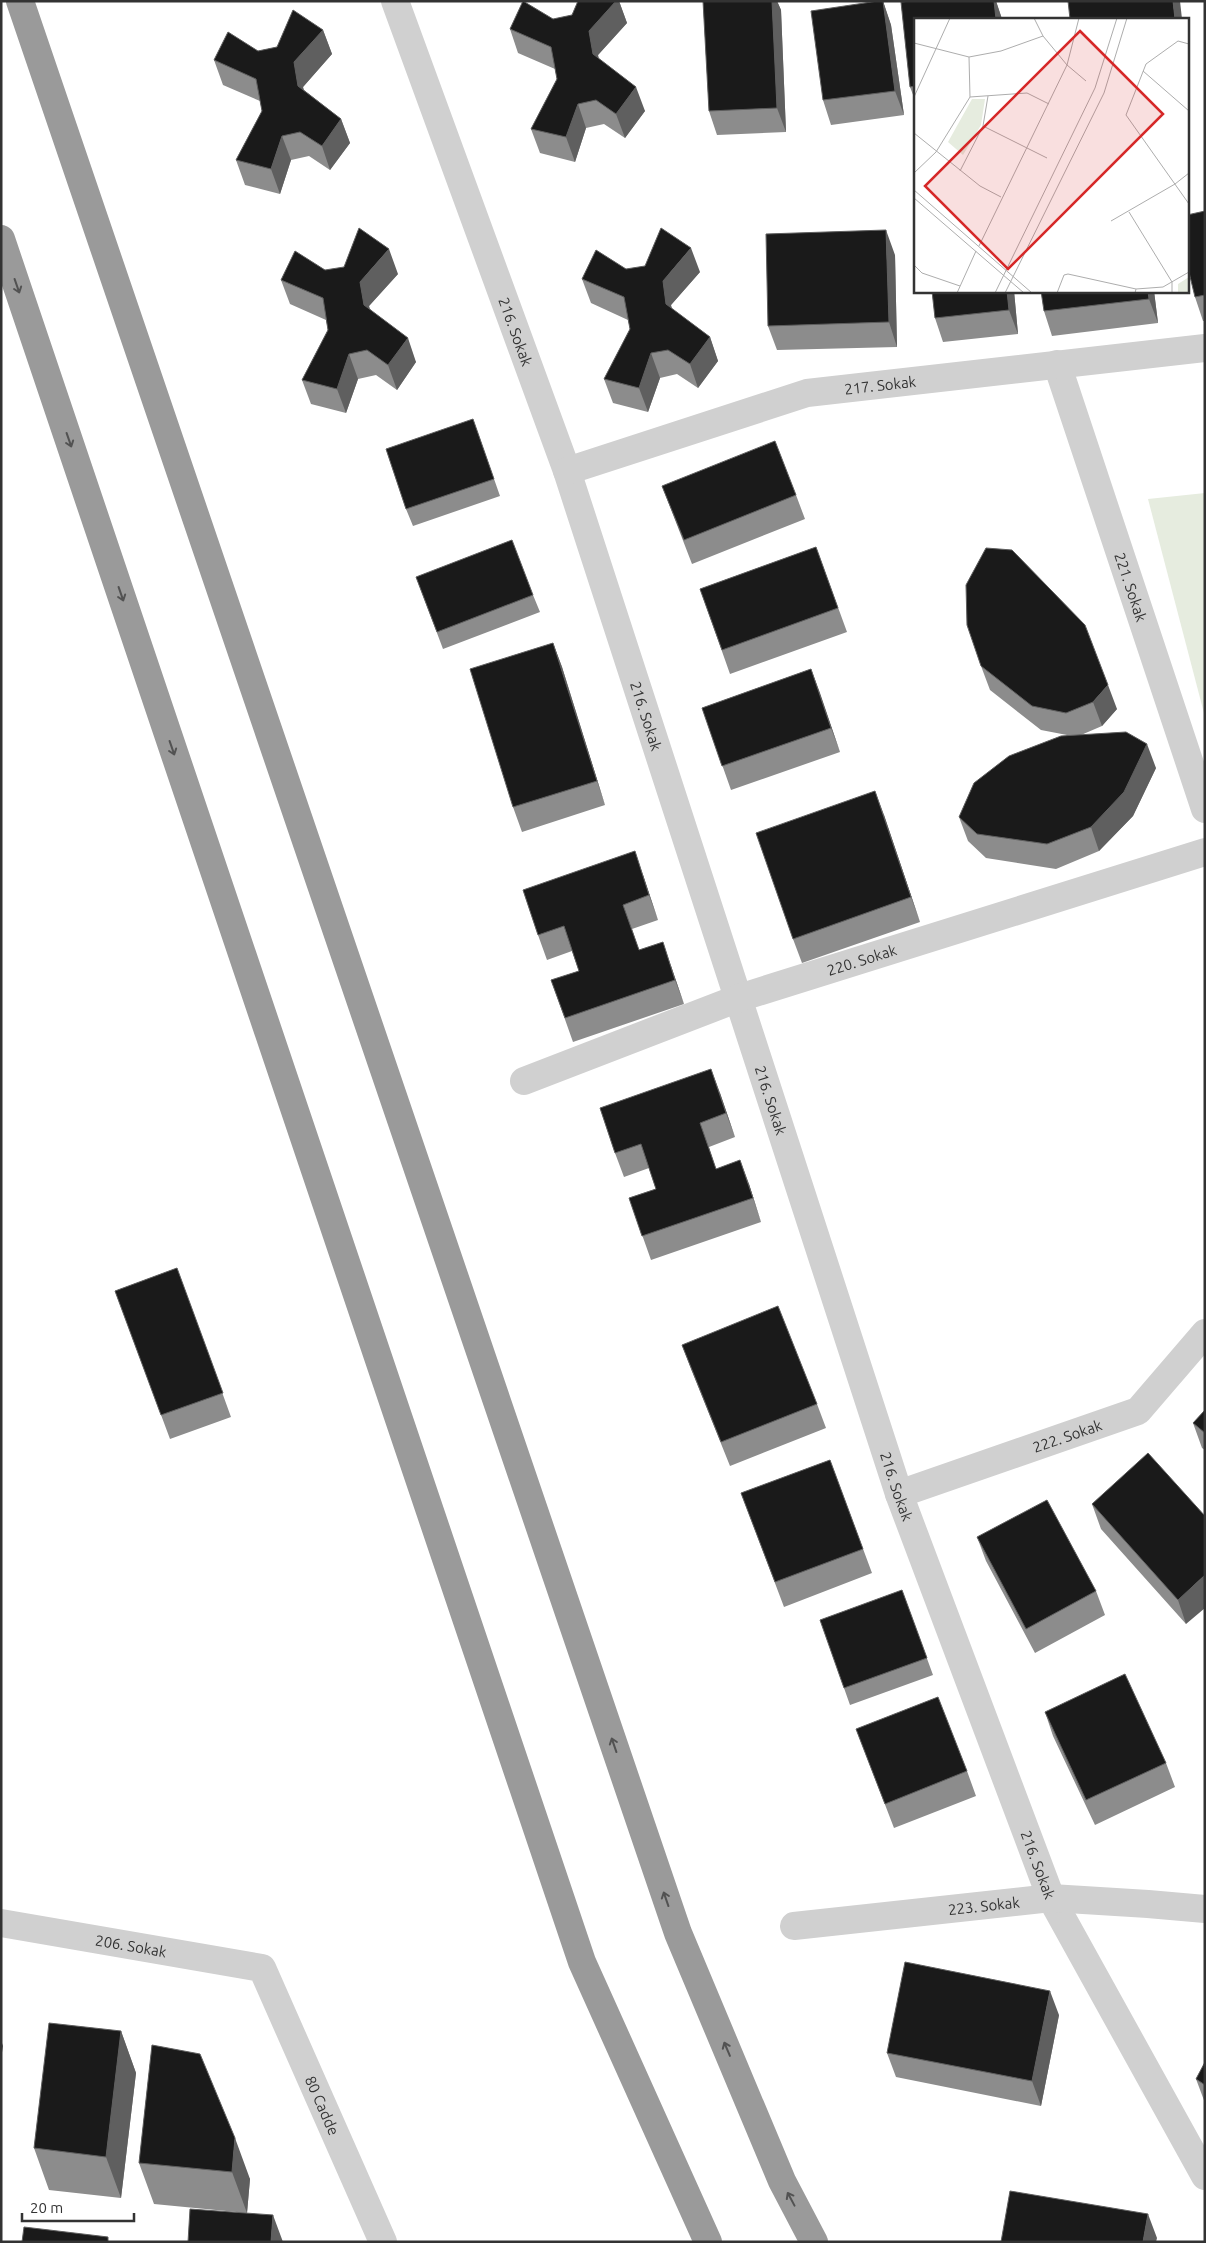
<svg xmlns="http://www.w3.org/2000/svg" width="1206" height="2243" viewBox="0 0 1206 2243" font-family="Ubuntu,sans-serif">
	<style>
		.green { fill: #e6ecdf }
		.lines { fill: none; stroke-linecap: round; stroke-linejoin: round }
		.street { stroke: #d0d0d0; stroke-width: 28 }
		.highway { stroke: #9a9a9a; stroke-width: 28 }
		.wall { fill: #8c8c8c }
		.shaded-wall { fill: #5f5f5f }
		.building { fill: #1a1a1a; stroke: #5f5f5f }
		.oneway { stroke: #525252 }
		.labels { text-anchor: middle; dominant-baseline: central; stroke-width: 5; stroke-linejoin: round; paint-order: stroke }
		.street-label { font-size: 15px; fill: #333; stroke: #fff }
		.inset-road { fill: none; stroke: #adadad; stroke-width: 1 }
		.view { fill: #d62828; fill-opacity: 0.15; stroke: #d62828; stroke-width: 2.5 }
		.inset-edge { fill: none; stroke: #333; stroke-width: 2.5 }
	</style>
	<rect width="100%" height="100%" fill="#fff"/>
	<!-- green -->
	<path class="green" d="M 1205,493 L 1205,717 L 1148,499 Z"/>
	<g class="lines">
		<!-- street -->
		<g class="street">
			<path id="s1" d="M 395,1 L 567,471 L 899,1494 L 1051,1898 L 1205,2176"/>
			<path id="s2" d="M 1057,364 L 1205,809"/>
			<path id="s3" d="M 567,471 L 807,393 L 1205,348"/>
			<path id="s4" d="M 524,1081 L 739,998 L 1205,852"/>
			<path id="s5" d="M 899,1494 L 1138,1411 L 1205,1333"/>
			<path id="s6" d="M 1,1923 L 262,1968 L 383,2242"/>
			<path id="s7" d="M 794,1926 L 1051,1898 L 1148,1904 L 1205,1909"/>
		</g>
		<!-- highway -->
		<path class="highway" d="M 20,1 L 678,1933 L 782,2181 L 814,2242
			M 1,239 L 582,1962 L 708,2242"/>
	</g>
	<!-- wall -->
	<path class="wall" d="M 578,1 L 619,1 L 627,23 L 598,55 L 599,59 L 645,111 L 625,138 L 604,124 L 586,128 L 575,162 L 540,153 L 531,129 L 557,79 L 555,69 L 518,53 L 510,29 L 572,15 Z
		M 703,1 L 777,1 L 781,10 L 786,132 L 717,135 L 709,111 Z
		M 883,1 L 891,25 L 904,115 L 831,125 L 823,100 Z
		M 911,1 L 996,1 L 1002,19 L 915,19 L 915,100 L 910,87 L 901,2 Z
		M 323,30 L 332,54 L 303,87 L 304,90 L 341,119 L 350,143 L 330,170 L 309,156 L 291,160 L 280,194 L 245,185 L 236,160 L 262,111 L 260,101 L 223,85 L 214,60 L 277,47 Z
		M 1205,211 L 1205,321 L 1203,321 L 1195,297 Z
		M 895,255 L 897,347 L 777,350 L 768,326 Z
		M 700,272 L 671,305 L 672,309 L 710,337 L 718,361 L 698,388 L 677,374 L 660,378 L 648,412 L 613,403 L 604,379 L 630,329 L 628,320 L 591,303 L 582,279 Z
		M 398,274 L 369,306 L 370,309 L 416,362 L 397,390 L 376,375 L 358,379 L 346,413 L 311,404 L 302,380 L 328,330 L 326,320 L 290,304 L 281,280 Z
		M 932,291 L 1014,291 L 1018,334 L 943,342 L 935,318 Z
		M 1154,291 L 1158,323 L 1052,336 L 1044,311 Z
		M 473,419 L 500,496 L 413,526 L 406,509 Z
		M 662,486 L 796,495 L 805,519 L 692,564 Z
		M 816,547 L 847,632 L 730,674 L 700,589 Z
		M 416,577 L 533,595 L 540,612 L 443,649 Z
		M 553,643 L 562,667 L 605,805 L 522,832 L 513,807 Z
		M 981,666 L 1117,709 L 1102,726 L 1081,735 L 1156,768 L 1133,816 L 1099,851 L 1056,869 L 986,858 L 968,841 L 959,817 L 1067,735 L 1041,730 L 990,690 Z
		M 811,669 L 840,752 L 731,790 L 702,708 Z
		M 884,815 L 920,922 L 802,963 L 793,939 Z
		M 643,875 L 658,920 L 632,929 L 639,950 L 671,966 L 684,1004 L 573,1042 L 551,980 L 579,971 L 572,951 L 547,960 L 538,935 Z
		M 720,1093 L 735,1137 L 709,1147 L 716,1169 L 749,1184 L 761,1222 L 651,1260 L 629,1198 L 656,1189 L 649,1168 L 624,1177 L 615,1153 Z
		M 177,1268 L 231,1417 L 170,1439 L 115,1291 Z
		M 682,1345 L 817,1404 L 826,1428 L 730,1466 L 691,1369 Z
		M 1205,1410 L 1205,1450 L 1202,1448 L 1193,1423 Z
		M 830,1460 L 872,1573 L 784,1607 L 741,1493 Z
		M 1092,1504 L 1205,1516 L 1186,1624 L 1101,1529 Z
		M 977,1537 L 1096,1591 L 1105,1615 L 1035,1653 L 986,1561 Z
		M 902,1590 L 933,1675 L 850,1705 L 844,1688 Z
		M 1045,1712 L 1166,1763 L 1175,1787 L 1095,1825 L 1053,1736 Z
		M 856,1729 L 967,1771 L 976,1796 L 894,1828 Z
		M 1059,2015 L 1041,2106 L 896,2077 L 887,2053 Z
		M 121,2031 L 136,2073 L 121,2198 L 49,2190 L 34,2148 Z
		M 152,2045 L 250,2179 L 247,2213 L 154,2204 L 139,2163 Z
		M 1205,2062 L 1205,2103 L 1196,2079 Z"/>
	<!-- shaded-wall -->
	<path class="shaded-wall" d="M 616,1 L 619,1 L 627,23 L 598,55 L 601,78 L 593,54 L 589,31 Z
		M 772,1 L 777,1 L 781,10 L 786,132 L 777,108 Z
		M 883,1 L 891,25 L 904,115 L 895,91 Z
		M 994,1 L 996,1 L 1002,19 L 996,19 Z
		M 1173,1 L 1180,1 L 1182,19 L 1175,19 Z
		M 323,30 L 332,54 L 303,87 L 307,110 L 298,86 L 294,62 Z
		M 636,87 L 645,111 L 625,138 L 616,114 Z
		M 578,104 L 586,128 L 575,162 L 566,137 Z
		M 341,119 L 350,143 L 330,170 L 322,146 Z
		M 282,136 L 291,160 L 280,194 L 271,169 Z
		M 886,230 L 895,255 L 897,347 L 889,322 Z
		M 691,248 L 700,272 L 671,305 L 675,328 L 666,304 L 663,281 Z
		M 389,249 L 398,274 L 369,306 L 373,329 L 364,305 L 360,282 Z
		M 1007,291 L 1014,291 L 1018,334 L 1009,310 Z
		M 1148,291 L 1154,291 L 1158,323 L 1149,299 Z
		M 710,337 L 718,361 L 698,388 L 690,364 Z
		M 408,338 L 416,362 L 397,390 L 388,365 Z
		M 651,353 L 660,378 L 648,412 L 639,388 Z
		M 349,354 L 358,379 L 346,413 L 337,389 Z
		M 553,643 L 562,667 L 605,805 L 597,781 Z
		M 811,669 L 820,693 L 840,752 L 831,728 Z
		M 1108,685 L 1117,709 L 1102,726 L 1093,702 Z
		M 1147,744 L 1156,768 L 1133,816 L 1099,851 L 1091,827 Z
		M 875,791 L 884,815 L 920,922 L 911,897 Z
		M 635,851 L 658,920 L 649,895 Z
		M 663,942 L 671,966 L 684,1004 L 675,980 Z
		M 711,1069 L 720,1093 L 735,1137 L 726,1113 Z
		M 740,1160 L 749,1184 L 761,1222 L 753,1198 Z
		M 1205,1575 L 1205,1608 L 1186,1624 L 1178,1600 Z
		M 1050,1991 L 1059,2015 L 1041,2106 L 1032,2081 Z
		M 121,2031 L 136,2073 L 121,2198 L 106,2157 Z
		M 1,2040 L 3,2046 L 1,2059 Z
		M 235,2138 L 250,2179 L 247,2213 L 232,2172 Z
		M 1148,2214 L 1157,2238 L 1156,2242 L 1143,2242 Z
		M 273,2215 L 283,2242 L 271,2242 Z"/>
	<!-- building -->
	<path class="building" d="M 523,1 L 553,19 L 572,15 L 578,1 L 616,1 L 589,31 L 593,54 L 636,87 L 616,114 L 596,100 L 578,104 L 566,137 L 531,129 L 557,79 L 551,47 L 510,29 Z
		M 703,1 L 772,1 L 777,108 L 709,111 Z
		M 878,1 L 883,1 L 895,91 L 823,100 L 811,11 Z
		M 911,1 L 994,1 L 996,19 L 915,19 L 915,86 L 910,87 L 901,2 Z
		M 1068,1 L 1173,1 L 1175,19 L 1070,19 Z
		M 293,10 L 323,30 L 294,62 L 298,86 L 341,119 L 322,146 L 300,132 L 282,136 L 271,169 L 236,160 L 262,111 L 256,79 L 214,60 L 228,32 L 258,51 L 277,47 Z
		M 1205,211 L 1205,295 L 1195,297 L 1187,264 L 1187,215 Z
		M 359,228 L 389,249 L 360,282 L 364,305 L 408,338 L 388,365 L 367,350 L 349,354 L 337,389 L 302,380 L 328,330 L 323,298 L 281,280 L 295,251 L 325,270 L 344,267 Z
		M 661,228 L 691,248 L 663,281 L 666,304 L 710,337 L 690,364 L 668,350 L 651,353 L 639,388 L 604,379 L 630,329 L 624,297 L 582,279 L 596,250 L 626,269 L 645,266 Z
		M 886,230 L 889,322 L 768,326 L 766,234 Z
		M 932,291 L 1007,291 L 1009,310 L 935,318 Z
		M 1041,291 L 1148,291 L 1149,299 L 1044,311 Z
		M 473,419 L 494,479 L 406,509 L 386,449 Z
		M 775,441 L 796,495 L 684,540 L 662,486 Z
		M 512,540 L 533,595 L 437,632 L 416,577 Z
		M 816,547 L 838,608 L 722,650 L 700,589 Z
		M 986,548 L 1012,550 L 1085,625 L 1108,685 L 1093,702 L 1066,713 L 1032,706 L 981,666 L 967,625 L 966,585 Z
		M 553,643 L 597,781 L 513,807 L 470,669 Z
		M 811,669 L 831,728 L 722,766 L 702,708 Z
		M 1126,732 L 1147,744 L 1124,792 L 1091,827 L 1047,844 L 977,834 L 959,817 L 974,783 L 1009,756 L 1061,736 Z
		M 875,791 L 911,897 L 793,939 L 756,833 Z
		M 635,851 L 649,895 L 623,905 L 639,950 L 663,942 L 675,980 L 565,1018 L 551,980 L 579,971 L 564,926 L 538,935 L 523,890 Z
		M 711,1069 L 726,1113 L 700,1123 L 716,1169 L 740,1160 L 753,1198 L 642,1236 L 629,1198 L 656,1189 L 641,1144 L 615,1153 L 600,1108 Z
		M 177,1268 L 223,1393 L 161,1415 L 115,1291 Z
		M 778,1306 L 817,1404 L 721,1442 L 682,1345 Z
		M 1205,1410 L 1205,1433 L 1193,1423 Z
		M 1148,1453 L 1205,1516 L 1205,1575 L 1178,1600 L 1092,1504 Z
		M 830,1460 L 863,1549 L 775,1582 L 741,1493 Z
		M 1047,1500 L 1096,1591 L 1026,1629 L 977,1537 Z
		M 902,1590 L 927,1658 L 844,1688 L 820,1620 Z
		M 1125,1674 L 1166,1763 L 1086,1800 L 1045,1712 Z
		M 938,1697 L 967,1771 L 885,1804 L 856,1729 Z
		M 905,1962 L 1050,1991 L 1032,2081 L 887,2053 Z
		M 49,2023 L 121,2031 L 106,2157 L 34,2148 Z
		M 152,2045 L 200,2054 L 235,2138 L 232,2172 L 139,2163 Z
		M 1205,2062 L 1205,2085 L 1196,2079 Z
		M 1010,2191 L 1148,2214 L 1143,2242 L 1001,2242 Z
		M 190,2209 L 273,2215 L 271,2242 L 188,2242 Z
		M 24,2227 L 108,2237 L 108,2242 L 22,2242 Z"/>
	<!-- one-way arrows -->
	<defs><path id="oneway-shaft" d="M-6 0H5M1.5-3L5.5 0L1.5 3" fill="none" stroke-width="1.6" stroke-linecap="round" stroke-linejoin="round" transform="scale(1.25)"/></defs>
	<g class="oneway">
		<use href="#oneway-shaft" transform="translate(17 286) rotate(71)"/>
		<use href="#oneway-shaft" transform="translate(69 440) rotate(71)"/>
		<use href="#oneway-shaft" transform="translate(121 594) rotate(71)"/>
		<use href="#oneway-shaft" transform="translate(172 748) rotate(71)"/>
		<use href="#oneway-shaft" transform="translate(614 1745) rotate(-109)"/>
		<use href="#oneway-shaft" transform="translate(666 1899) rotate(-109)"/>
		<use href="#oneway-shaft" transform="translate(727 2049) rotate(-113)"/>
		<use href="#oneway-shaft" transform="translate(791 2199) rotate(-118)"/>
	</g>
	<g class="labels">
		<!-- street labels -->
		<g class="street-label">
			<text stroke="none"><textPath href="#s1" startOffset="352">216. Sokak</textPath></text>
			<text stroke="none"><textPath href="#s3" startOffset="326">217. Sokak</textPath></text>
			<text stroke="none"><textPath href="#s2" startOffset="235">221. Sokak</textPath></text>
			<text stroke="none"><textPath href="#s1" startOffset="758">216. Sokak</textPath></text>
			<text stroke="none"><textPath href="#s4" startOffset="359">220. Sokak</textPath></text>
			<text stroke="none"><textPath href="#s1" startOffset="1162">216. Sokak</textPath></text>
			<text stroke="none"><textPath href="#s5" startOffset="178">222. Sokak</textPath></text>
			<text stroke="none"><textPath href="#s1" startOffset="1568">216. Sokak</textPath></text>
			<text stroke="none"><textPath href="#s1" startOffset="1972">216. Sokak</textPath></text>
			<text stroke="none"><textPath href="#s7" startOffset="191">223. Sokak</textPath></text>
			<text stroke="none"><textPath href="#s6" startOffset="132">206. Sokak</textPath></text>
			<text stroke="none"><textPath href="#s6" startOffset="415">80 Cadde</textPath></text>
		</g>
	</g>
	<!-- overview -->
	<g transform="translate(914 18)">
		<rect width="275" height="275" fill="#fff"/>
		<path d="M 58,81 L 71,81 L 67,107 L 49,137 L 34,124 ZM 275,259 L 275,275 L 264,275 L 264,266 Z" fill="#e6ecdf"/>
		<path class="inset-road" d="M 120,0 L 129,18M 0,25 L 55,39 L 87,33 L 129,18 L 153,47 L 172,63M 275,26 L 264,23 L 232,46 L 212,97 L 275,186M 229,53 L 275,93M 0,79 L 36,0M 56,79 L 113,75 L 135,86M 69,108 L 133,140M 0,115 L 66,168 L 87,179M 46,153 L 69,108 L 74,78M 0,155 L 22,134 L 56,79 L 55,39M 0,172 L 118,275M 0,180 L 110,275M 215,194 L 258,264 L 258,275M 197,203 L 261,166 L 275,155M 65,228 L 153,47 L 165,0M 0,247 L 8,255 L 46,268M 43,275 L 62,233M 81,275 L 181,70 L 203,0M 91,275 L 190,75 L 213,0M 143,275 L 150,257 L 154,256 L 222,271M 221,275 L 222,271 L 249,269 L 275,254"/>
		<path class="view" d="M 166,13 L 249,96 L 94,251 L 11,168 Z"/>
		<rect width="275" height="275" class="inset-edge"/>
	</g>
	<!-- border -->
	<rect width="1206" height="2243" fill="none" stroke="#333333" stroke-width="5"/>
	<!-- scale -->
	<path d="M22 2213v8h112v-8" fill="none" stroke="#333333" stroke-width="2.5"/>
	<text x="30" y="2213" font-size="15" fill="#333333" stroke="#ffffff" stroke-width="4" paint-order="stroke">20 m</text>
</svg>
